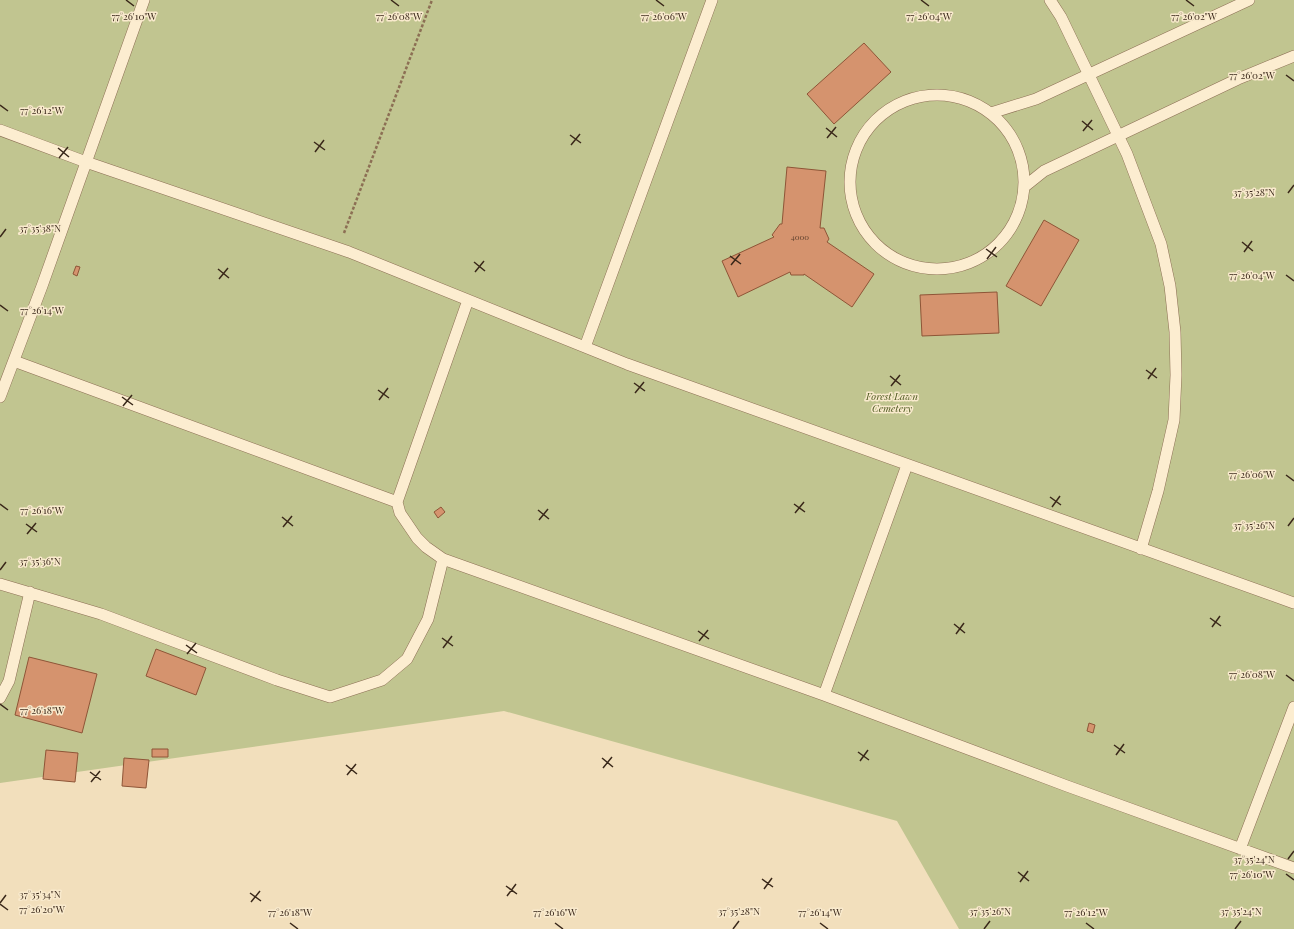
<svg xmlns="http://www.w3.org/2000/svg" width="1294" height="929" viewBox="0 0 1294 929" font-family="'Playfair Display',serif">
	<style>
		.cemetery { fill: #c1c590 }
		.building { fill: #d5936e; stroke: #8e5537 }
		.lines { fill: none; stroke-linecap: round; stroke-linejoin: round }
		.service-casing { stroke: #8c6f54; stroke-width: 12 }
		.path { stroke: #8c6f54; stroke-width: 2.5; stroke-dasharray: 3 2; stroke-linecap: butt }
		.service { stroke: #fcedd0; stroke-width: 11 }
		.ticks { fill: none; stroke: #3a281a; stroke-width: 1.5 }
		.labels { text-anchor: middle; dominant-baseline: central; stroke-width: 3; stroke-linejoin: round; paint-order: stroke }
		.number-label { font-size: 8px; fill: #61432f }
		.park-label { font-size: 10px; font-style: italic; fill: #4d581f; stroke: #f9eacd }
		.ticks-label { font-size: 10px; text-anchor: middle; fill: #3a281a; stroke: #f9eacd; stroke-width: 3; stroke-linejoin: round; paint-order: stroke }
	</style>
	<rect width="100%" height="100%" fill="#f2dfbc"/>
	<!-- cemetery -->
	<path class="cemetery" d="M 0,0 L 1294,0 L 1294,929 L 959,929 L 897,821 L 504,711 L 0,783 Z"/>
	<!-- building -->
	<path class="building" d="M 864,43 L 891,72 L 834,124 L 807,94 Z
		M 787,167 L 826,171 L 820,228 L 824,228 L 829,239 L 827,242 L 874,274 L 852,307 L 804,274 L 804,275 L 791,275 L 790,272 L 738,297 L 722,261 L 774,237 L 772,235 L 780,224 L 782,224 Z
		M 1044,220 L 1079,240 L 1041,306 L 1006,286 Z
		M 76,266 L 80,267 L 77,276 L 73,274 Z
		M 997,292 L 999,333 L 922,336 L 920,295 Z
		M 441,507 L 445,512 L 438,518 L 434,512 Z
		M 156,649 L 206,668 L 196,695 L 146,676 Z
		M 29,657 L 97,674 L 82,733 L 15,715 Z
		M 1089,723 L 1095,725 L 1093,733 L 1087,731 Z
		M 152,749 L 168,749 L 168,757 L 152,757 Z
		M 46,750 L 78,753 L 75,782 L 43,779 Z
		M 124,758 L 149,760 L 146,788 L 122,786 Z"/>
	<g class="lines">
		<defs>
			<path id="service" d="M 1050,0 L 1061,17 L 1127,154 L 1161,244 L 1170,286 L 1175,332 L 1176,375 L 1174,420 L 1158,491 L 1141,549
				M850 182a87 87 0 1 1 174 0a87 87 0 1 1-174 0Z
				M 991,113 L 1036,99 L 1249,0
				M 0,130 L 86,162 L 349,252 L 627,364 L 1294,603
				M 1024,187 L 1044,171 L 1238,79 L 1294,56
				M 468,300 L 397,502 L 400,513 L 417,538 L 426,547 L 443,559 L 824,695 L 1067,786 L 1294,868
				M 585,347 L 712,0
				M 14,361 L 397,502
				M 0,397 L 42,286 L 144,0
				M 0,584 L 101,614 L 277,680 L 330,697 L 382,680 L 407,659 L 428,619 L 443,559
				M 824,695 L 907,465
				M 0,698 L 9,681 L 30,592
				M 1240,849 L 1294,707"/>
		</defs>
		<!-- service casing -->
		<use href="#service" class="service-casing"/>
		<!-- path -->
		<path class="path" d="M 344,233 L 432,0"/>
		<!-- service -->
		<use href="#service" class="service"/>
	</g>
	<!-- ticks -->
	<path class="ticks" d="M 126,0 L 134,6M 391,0 L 399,6M 656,0 L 664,6M 921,0 L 929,6M 1186,0 L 1194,6M 1286,75 L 1294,81M 0,105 L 8,111M 1082,121 L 1093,130M 826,128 L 837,137M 1083,131 L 1092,120M 570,135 L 581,143M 827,138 L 836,127M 314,142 L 325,150M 571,145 L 580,134M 58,148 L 69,157M 315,152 L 324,140M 59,158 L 68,147M 1288,193 L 1294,185M 0,237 L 6,229M 1242,242 L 1253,251M 986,249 L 997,257M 1244,252 L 1252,241M 730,256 L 741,264M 987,259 L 996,247M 474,262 L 485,271M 731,265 L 740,254M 218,269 L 229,278M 475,272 L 484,261M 1286,275 L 1294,281M 219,279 L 228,268M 0,305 L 8,311M 1146,370 L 1157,378M 890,376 L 901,385M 1148,379 L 1156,368M 634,383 L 645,391M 891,386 L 900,375M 378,390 L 389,398M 635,393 L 644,382M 122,397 L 133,405M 379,400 L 388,388M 123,406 L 132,395M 1286,475 L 1294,481M 1050,497 L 1061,505M 0,504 L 8,510M 794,504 L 805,512M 1052,507 L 1060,496M 538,510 L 549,519M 795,513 L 804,502M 282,517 L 293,526M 539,520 L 548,509M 26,524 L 37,532M 1288,526 L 1294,518M 283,527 L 292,516M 27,534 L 36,523M 0,570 L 6,562M 1210,618 L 1221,626M 954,624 L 965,633M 1212,627 L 1220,616M 698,631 L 709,639M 956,634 L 964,623M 442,638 L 453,646M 699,641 L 708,630M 186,645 L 197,653M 443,648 L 452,636M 187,654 L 196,643M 1286,675 L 1294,681M 0,704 L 8,710M 1114,745 L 1125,753M 858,752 L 869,760M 1116,755 L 1124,744M 602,758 L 613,767M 860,761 L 868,750M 346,765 L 357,774M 603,768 L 612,757M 90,772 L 101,780M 347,775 L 356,764M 91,782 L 100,771M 1288,859 L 1294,851M 1018,872 L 1029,881M 1286,874 L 1294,880M 762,879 L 773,887M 1020,882 L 1028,871M 506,886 L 517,894M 764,889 L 772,878M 250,893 L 261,901M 507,896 L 516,884M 251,902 L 260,891M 0,903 L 6,895M 0,904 L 8,910M 290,923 L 298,929M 555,923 L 563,929M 820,923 L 828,929M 1086,923 L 1094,929M 733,929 L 739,921M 984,929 L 990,921M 1235,929 L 1241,921"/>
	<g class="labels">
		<!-- number labels -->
		<g class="number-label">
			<text x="800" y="236">4000</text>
		</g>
		<!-- park labels -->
		<g class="park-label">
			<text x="892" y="396">Forest Lawn<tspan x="892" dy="12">Cemetery</tspan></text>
		</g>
	</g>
	<g class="ticks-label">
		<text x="134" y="20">77°26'10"W</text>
		<text x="399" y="20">77°26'08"W</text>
		<text x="664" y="20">77°26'06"W</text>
		<text x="929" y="20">77°26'04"W</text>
		<text x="1194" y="20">77°26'02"W</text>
		<text x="1252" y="79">77°26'02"W</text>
		<text x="42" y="114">77°26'12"W</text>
		<text x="1254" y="196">37°35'28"N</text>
		<text x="40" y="232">37°35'38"N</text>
		<text x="1252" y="279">77°26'04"W</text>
		<text x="42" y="314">77°26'14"W</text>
		<text x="1252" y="478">77°26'06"W</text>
		<text x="42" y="514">77°26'16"W</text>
		<text x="1254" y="529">37°35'26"N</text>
		<text x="40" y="565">37°35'36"N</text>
		<text x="1252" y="678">77°26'08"W</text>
		<text x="42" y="714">77°26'18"W</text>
		<text x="1254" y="863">37°35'24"N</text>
		<text x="1252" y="878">77°26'10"W</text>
		<text x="40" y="898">37°35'34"N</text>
		<text x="42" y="913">77°26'20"W</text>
		<text x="739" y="915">37°35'28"N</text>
		<text x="990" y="915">37°35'26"N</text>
		<text x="1241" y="915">37°35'24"N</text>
		<text x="290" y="916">77°26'18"W</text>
		<text x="555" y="916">77°26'16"W</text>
		<text x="820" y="916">77°26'14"W</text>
		<text x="1086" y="916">77°26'12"W</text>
	</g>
</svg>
